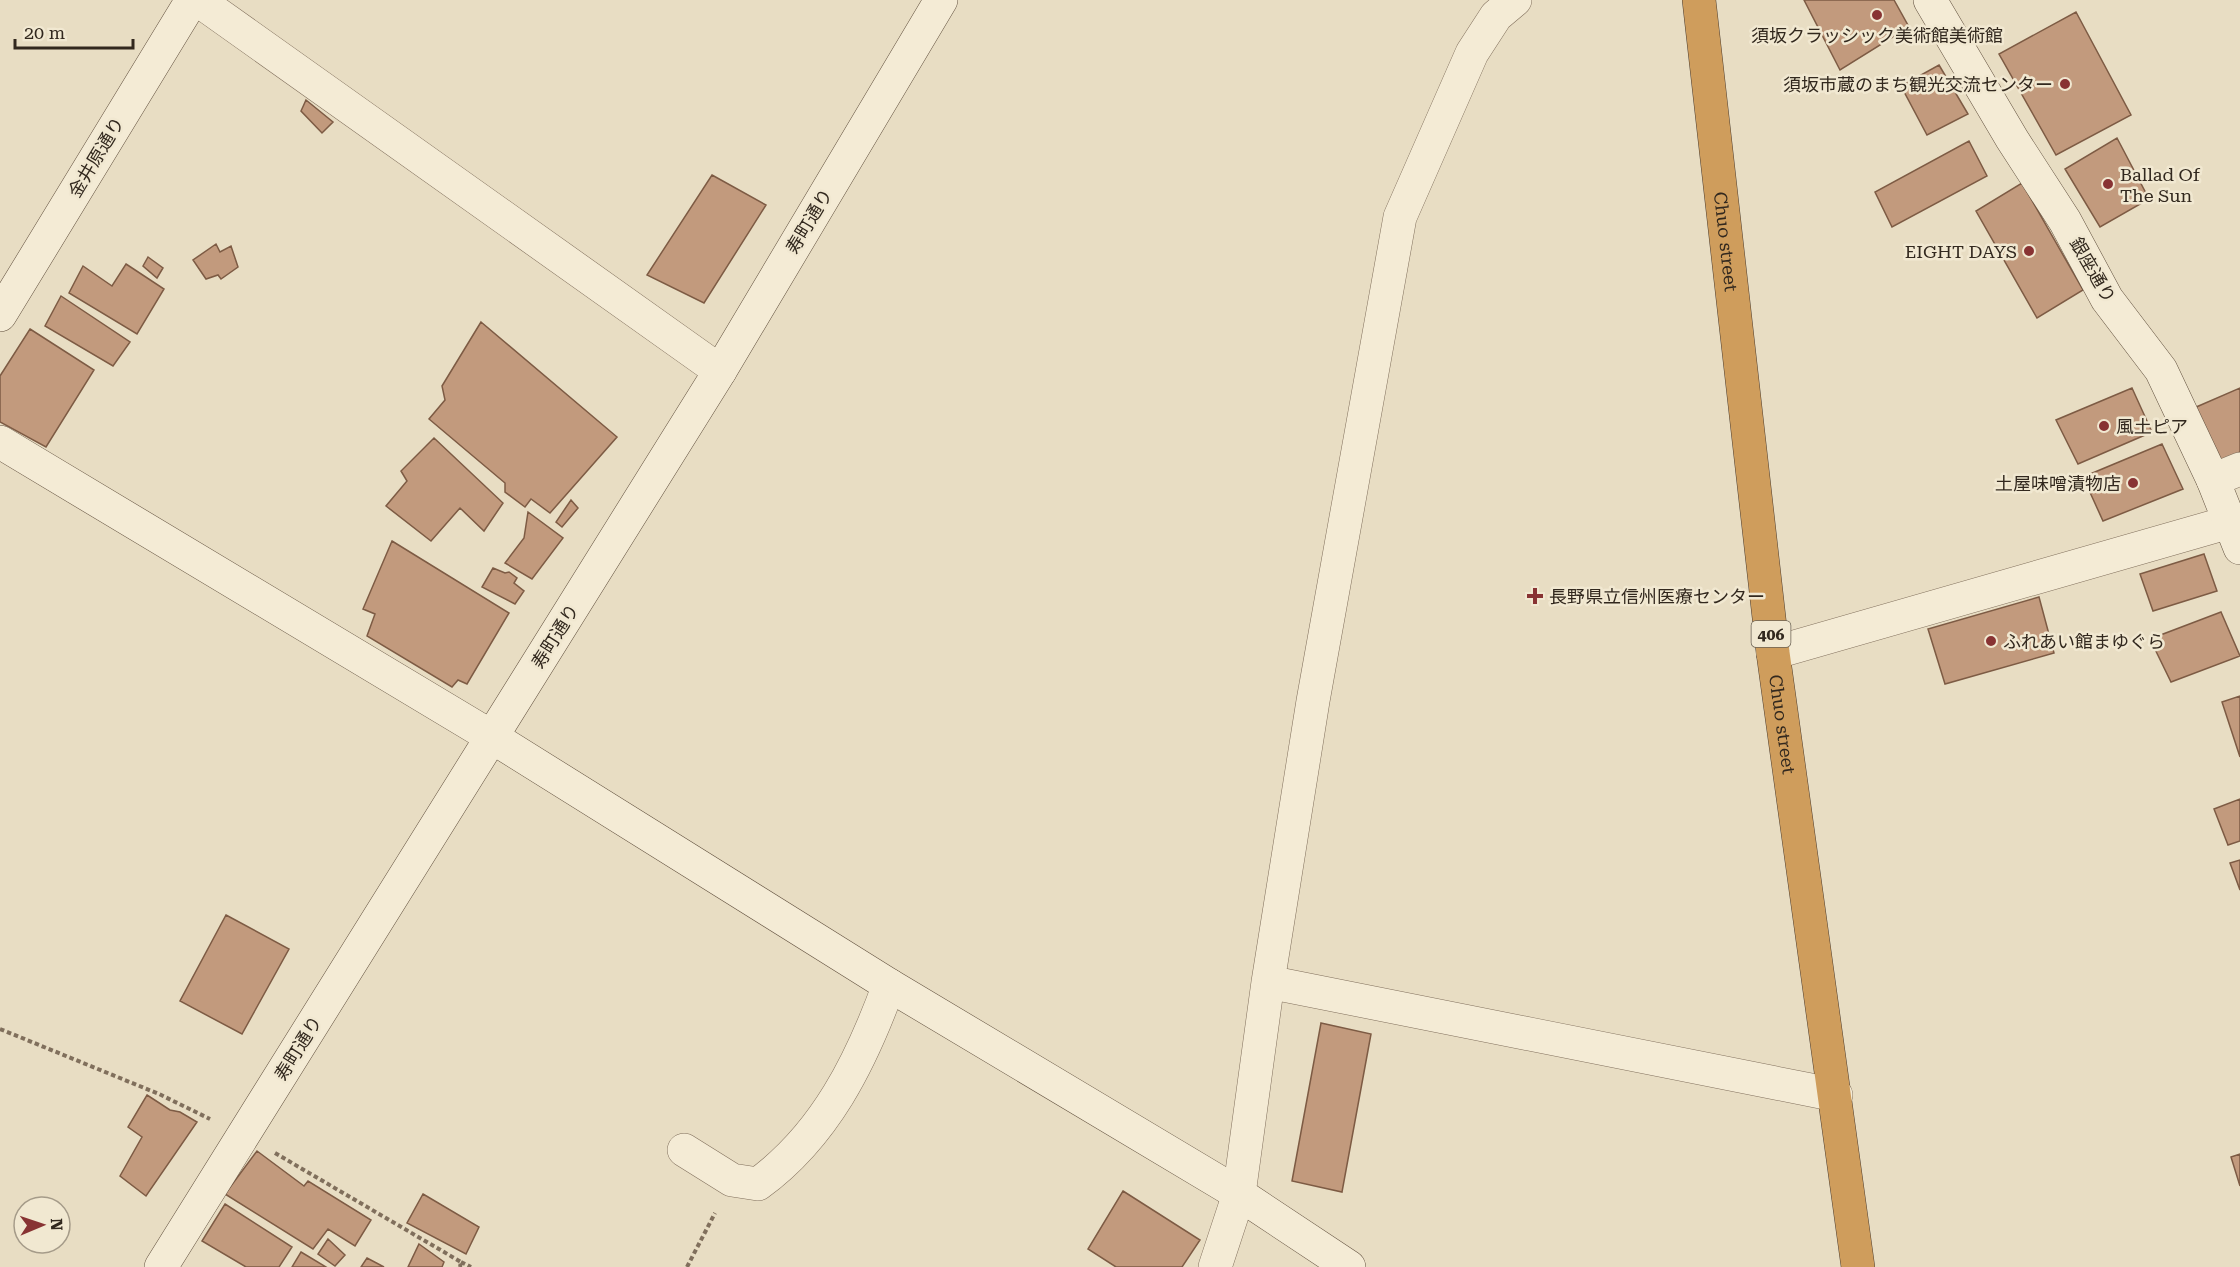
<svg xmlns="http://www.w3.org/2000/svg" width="2240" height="1267" viewBox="0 0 2240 1267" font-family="'Roboto Serif','Noto Sans JP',serif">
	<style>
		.building { fill: #c29a7d; stroke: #7d5b44; stroke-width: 1.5 }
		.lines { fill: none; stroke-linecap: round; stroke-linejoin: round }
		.street-casing { stroke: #806f5c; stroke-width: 34 }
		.secondary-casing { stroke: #62513f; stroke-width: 34 }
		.highway-casing { stroke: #4e3e30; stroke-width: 34 }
		.path { stroke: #806f5c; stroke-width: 4; stroke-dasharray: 4.5 3; stroke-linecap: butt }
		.street { stroke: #f4ebd5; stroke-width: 33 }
		.secondary { stroke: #f4ebd5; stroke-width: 33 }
		.highway { stroke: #cf9d5c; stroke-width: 33 }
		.poi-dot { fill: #833; stroke: #f1e8d1; stroke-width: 2 }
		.labels { text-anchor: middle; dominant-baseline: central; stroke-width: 5; stroke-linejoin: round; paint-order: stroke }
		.shield { fill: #f1e8d1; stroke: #6b6254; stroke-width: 1.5 }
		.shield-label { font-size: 16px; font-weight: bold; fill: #32281e }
		.poi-label { font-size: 18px; fill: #32281e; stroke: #f1e8d1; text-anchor: start }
		.street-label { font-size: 18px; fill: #32281e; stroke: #f1e8d1 }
	</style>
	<rect width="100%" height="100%" fill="#e8ddc3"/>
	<!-- building -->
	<path class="building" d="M 1804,0 L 1894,0 L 1909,27 L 1840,70 Z
		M 2076,12 L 2131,115 L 2056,155 L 1999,54 Z
		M 1939,65 L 1968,114 L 1927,135 L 1901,86 Z
		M 306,100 L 333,122 L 322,133 L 301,111 Z
		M 2117,138 L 2149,199 L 2100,227 L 2065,169 Z
		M 1969,141 L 1987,176 L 1892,227 L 1875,192 Z
		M 712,175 L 766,205 L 704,303 L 647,275 Z
		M 2022,183 L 2083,290 L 2037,318 L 1976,211 Z
		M 216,244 L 220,252 L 231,246 L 238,267 L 221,279 L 218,275 L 206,279 L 193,260 Z
		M 148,257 L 163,268 L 157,278 L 143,266 Z
		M 126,264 L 164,289 L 137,334 L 69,293 L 83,266 L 112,286 Z
		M 61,296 L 130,342 L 113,366 L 45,326 Z
		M 481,322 L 617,437 L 550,513 L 531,499 L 525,507 L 505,492 L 505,483 L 429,419 L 445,400 L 442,386 Z
		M 30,329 L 94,370 L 46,447 L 0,422 L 0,376 Z
		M 2132,388 L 2152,432 L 2078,464 L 2056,420 Z
		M 2240,388 L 2240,452 L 2217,463 L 2194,408 Z
		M 434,438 L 503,503 L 484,531 L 460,508 L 431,541 L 386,506 L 407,481 L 401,471 Z
		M 2162,444 L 2183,489 L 2103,521 L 2083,477 Z
		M 571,500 L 578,508 L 562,527 L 556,522 Z
		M 528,512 L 563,538 L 532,579 L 505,563 L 524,538 Z
		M 392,541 L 509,613 L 467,684 L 458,680 L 452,687 L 367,636 L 375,614 L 363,609 Z
		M 2204,554 L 2217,591 L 2153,611 L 2140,574 Z
		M 493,568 L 505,573 L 509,572 L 517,578 L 514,583 L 524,591 L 515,604 L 482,587 Z
		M 2039,597 L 2054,653 L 1945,684 L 1928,629 Z
		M 2221,612 L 2240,656 L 2171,682 L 2150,639 Z
		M 2240,696 L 2240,757 L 2222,702 Z
		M 2240,799 L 2240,841 L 2228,845 L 2214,809 Z
		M 2240,860 L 2240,890 L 2230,863 Z
		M 226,915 L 289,949 L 242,1034 L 180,1001 Z
		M 1321,1023 L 1371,1034 L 1342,1192 L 1292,1181 Z
		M 147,1095 L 170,1110 L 180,1112 L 197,1122 L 146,1196 L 120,1176 L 142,1137 L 128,1127 Z
		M 257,1151 L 304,1186 L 308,1181 L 371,1220 L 355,1246 L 328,1229 L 313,1249 L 225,1194 Z
		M 2240,1154 L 2240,1186 L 2231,1157 Z
		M 1123,1191 L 1200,1240 L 1182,1267 L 1116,1267 L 1088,1249 Z
		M 423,1194 L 479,1227 L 466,1254 L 407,1223 Z
		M 225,1204 L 292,1247 L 279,1267 L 246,1267 L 202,1241 Z
		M 328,1239 L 345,1255 L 335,1266 L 318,1254 Z
		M 419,1244 L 444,1262 L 442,1267 L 408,1267 Z
		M 301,1252 L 326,1267 L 292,1267 Z
		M 367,1258 L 384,1267 L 361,1267 Z"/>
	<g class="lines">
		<defs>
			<path id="street" d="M 198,0 L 720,371
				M 2213,480 L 2240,469
				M 1773,653 L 2230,522
				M 1268,982 L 1836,1095
				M 684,1150 L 732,1180 L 758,1184 C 825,1135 861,1062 889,985
				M 1215,1267 L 1239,1194 L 1268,982 L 1313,701 L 1400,217 L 1472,53 L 1496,16 L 1515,0"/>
			<path id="secondary" d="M 1930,0 L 2012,139 L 2065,221 L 2107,299 L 2161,370 L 2213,480 L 2240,548
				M 0,315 L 192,0
				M 0,442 L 492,737 L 889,985 L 1239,1194 L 1349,1267
				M 161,1267 L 720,371 L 941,0"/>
			<g id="highway">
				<path id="s1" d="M 1699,0 L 1773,653 L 1858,1267"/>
			</g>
		</defs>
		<!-- street casing -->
		<use href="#street" class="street-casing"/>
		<!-- secondary casing -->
		<use href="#secondary" class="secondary-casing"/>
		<!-- highway casing -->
		<use href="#highway" class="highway-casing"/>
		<!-- path -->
		<path class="path" d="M 0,1029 L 159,1094 L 210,1119
			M 275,1153 L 461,1262 L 460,1267
			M 461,1262 L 471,1267
			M 687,1267 L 715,1213"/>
		<!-- street -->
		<use href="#street" class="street"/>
		<!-- secondary -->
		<use href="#secondary" class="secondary"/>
		<!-- highway -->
		<use href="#highway" class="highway"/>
	</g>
	<!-- markers -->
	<g class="poi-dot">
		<circle cx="1877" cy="15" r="6"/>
		<circle cx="2065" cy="84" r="6"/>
		<circle cx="2108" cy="184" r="6"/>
		<circle cx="2029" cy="251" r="6"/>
		<circle cx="2104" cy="426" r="6"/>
		<circle cx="2133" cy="483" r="6"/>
		<path d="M1532 587h6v6h6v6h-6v6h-6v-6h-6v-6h6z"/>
		<circle cx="1991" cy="641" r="6"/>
	</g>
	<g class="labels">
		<!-- shield labels -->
		<rect class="shield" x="1751.5" y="621" width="39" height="26" rx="4.5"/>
		<g class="shield-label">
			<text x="1771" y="634">406</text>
		</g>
		<!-- poi labels -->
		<g class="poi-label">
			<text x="1877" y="35" text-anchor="middle">須坂クラッシック美術館美術館</text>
			<text x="2053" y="84" text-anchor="end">須坂市蔵のまち観光交流センター</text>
			<text x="2120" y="174">Ballad Of<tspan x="2120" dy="21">The Sun</tspan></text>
			<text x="2017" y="251" text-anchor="end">EIGHT DAYS</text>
			<text x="2116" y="426">風土ピア</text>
			<text x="2121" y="483" text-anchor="end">土屋味噌漬物店</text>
			<text x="1549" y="596">長野県立信州医療センター</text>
			<text x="2003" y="641">ふれあい館まゆぐら</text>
		</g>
		<!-- street labels -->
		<g class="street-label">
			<text transform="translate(96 157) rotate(-59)">金井原通り</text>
			<text transform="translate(809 221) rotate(-59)">寿町通り</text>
			<text stroke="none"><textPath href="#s1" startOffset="243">Chuo street</textPath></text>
			<text transform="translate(2093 270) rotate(60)">銀座通り</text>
			<text transform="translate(555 636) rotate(-58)">寿町通り</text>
			<text stroke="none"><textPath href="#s1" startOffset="729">Chuo street</textPath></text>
			<text transform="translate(298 1048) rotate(-58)">寿町通り</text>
		</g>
	</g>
	<!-- north arrow -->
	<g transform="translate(42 1225) rotate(88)"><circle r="28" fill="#f1e8d1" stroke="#a59b89" stroke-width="1.5"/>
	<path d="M0-4.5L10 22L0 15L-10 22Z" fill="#883333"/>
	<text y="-9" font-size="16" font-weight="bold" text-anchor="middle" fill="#32281e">N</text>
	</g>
	<!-- scale -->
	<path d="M15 39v9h118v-9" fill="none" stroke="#32281e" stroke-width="3"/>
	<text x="24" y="39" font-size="18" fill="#32281e" stroke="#f1e8d1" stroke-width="4.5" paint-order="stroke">20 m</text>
</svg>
